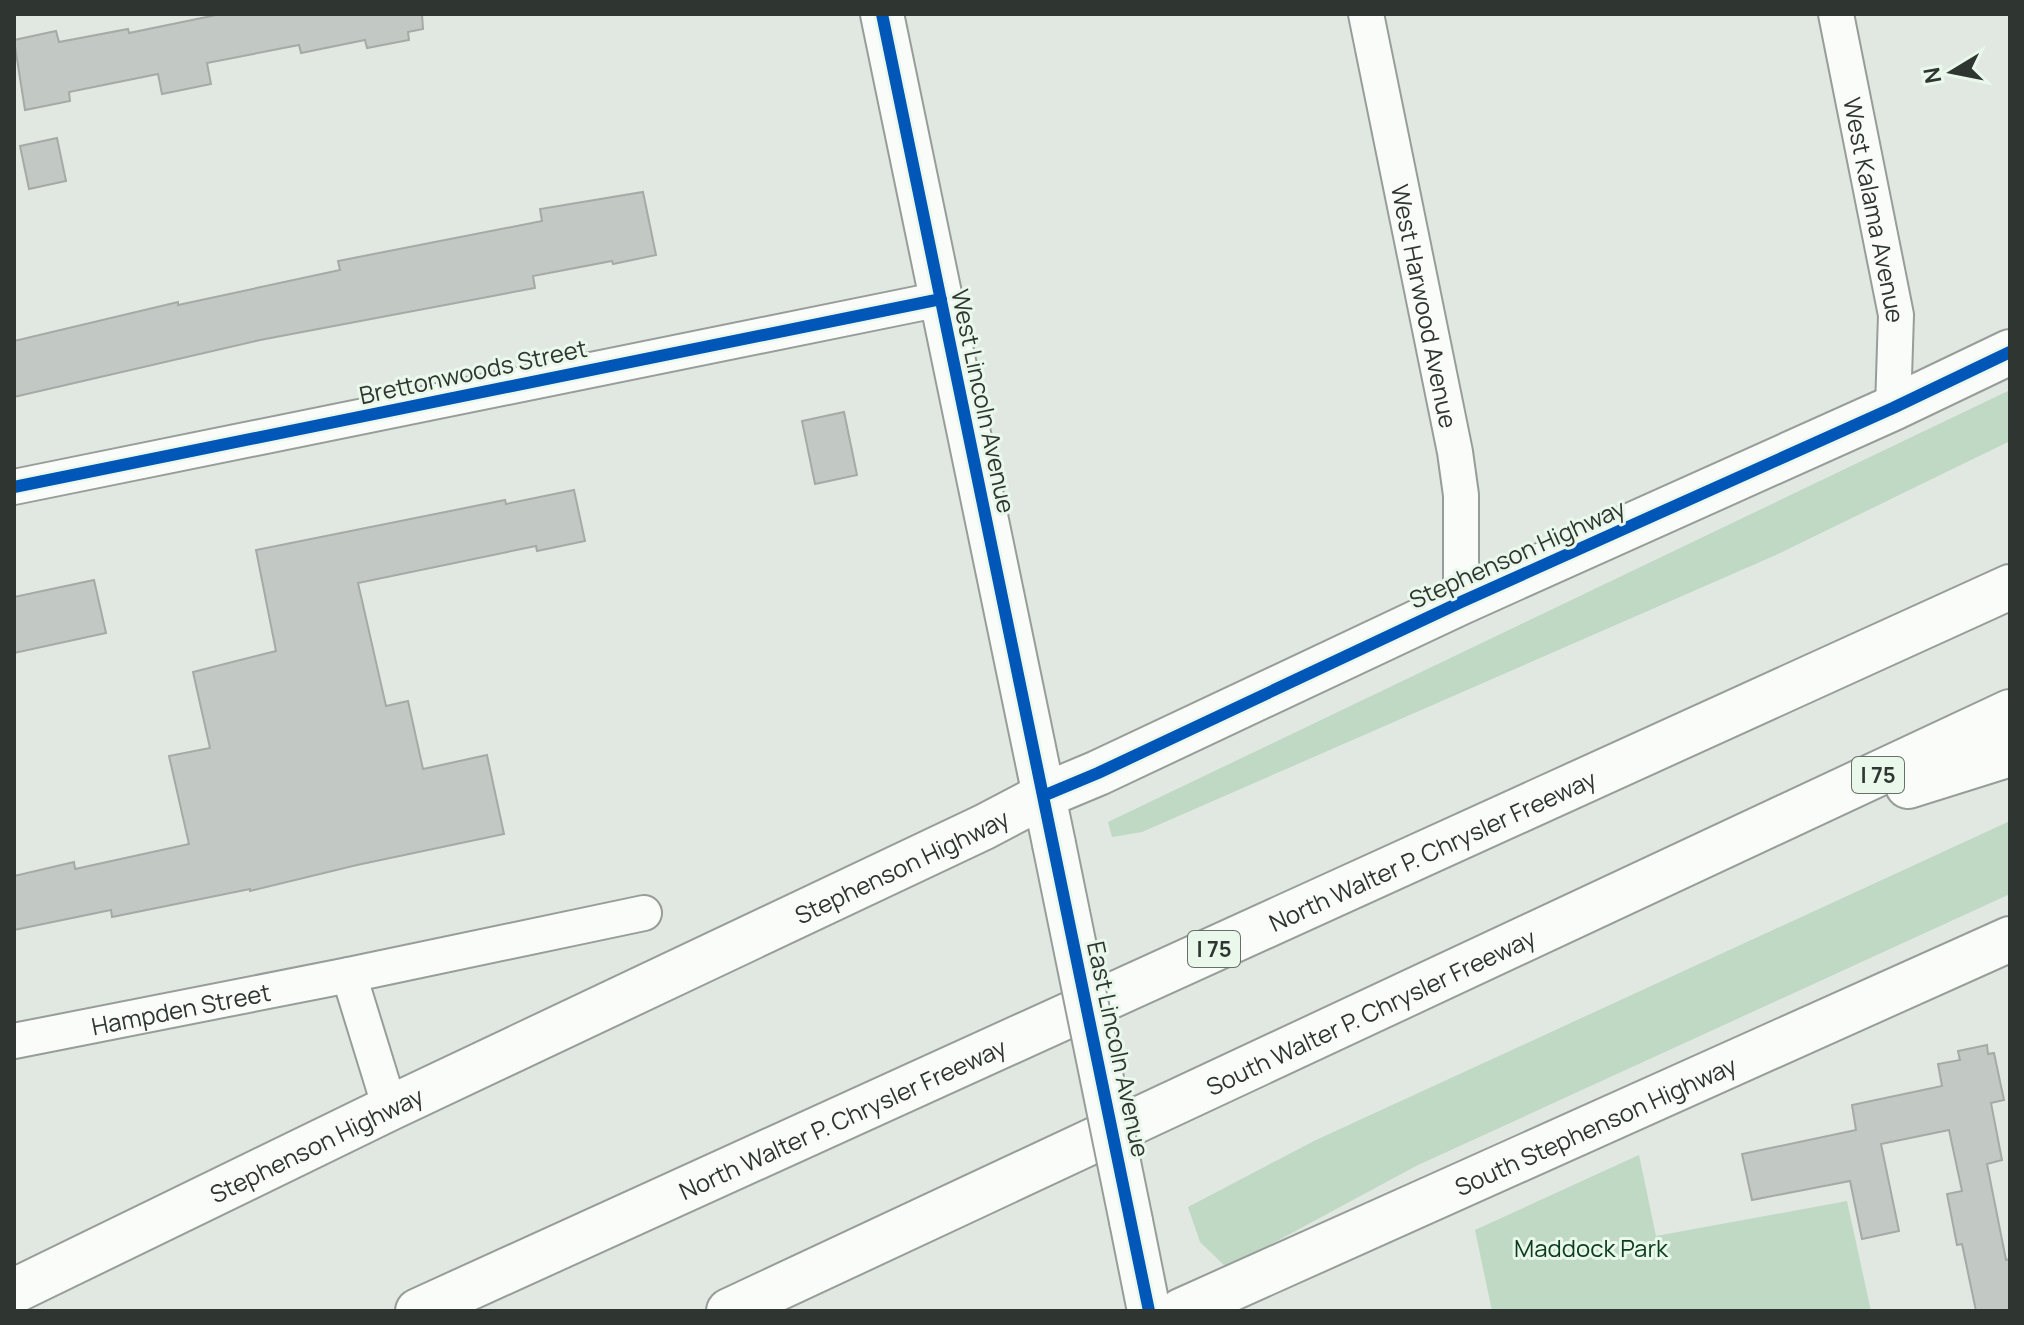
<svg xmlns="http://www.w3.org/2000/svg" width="2024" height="1325" viewBox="0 0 2024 1325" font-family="Manrope,sans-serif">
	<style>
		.green { fill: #bfd9c4 }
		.building { fill: #c2c8c3; stroke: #a5aaa6; stroke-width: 2 }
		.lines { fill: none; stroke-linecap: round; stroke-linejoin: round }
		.minor-casing { stroke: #979d98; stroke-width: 38 }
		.tertiary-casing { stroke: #979d98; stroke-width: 46 }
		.secondary-casing { stroke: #979d98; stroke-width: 48 }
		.motorway-casing { stroke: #979d98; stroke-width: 48 }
		.minor { stroke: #fafcfa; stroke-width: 34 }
		.tertiary { stroke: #fafcfa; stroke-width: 42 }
		.secondary { stroke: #fafcfa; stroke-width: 44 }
		.motorway { stroke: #fafcfa; stroke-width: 44 }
		.tertiary-bridge-casing { stroke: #979d98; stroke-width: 46; stroke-linecap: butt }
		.tertiary-bridge { stroke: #fafcfa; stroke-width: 42 }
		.cycleway-casing { stroke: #eaf8ec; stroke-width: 17 }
		.cycleway { stroke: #0057b8; stroke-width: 12 }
		.labels { text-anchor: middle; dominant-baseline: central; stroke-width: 6; stroke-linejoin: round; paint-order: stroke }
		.shield { fill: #eaf8ec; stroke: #677068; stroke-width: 2 }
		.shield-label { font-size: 22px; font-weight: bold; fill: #2f3530 }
		.street-label { font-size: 24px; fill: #2f3530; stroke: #eaf8ec }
		.park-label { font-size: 24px; fill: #0b3c1d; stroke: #eaf8ec }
	</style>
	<rect width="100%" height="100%" fill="#e0e8e1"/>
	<!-- green -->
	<path class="green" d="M 2010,390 L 2010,441 L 1776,555 L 1142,832 L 1112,837 L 1108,822 Z
		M 2010,821 L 2010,894 L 1416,1166 L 1227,1268 L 1200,1242 L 1188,1207 L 1316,1140 Z
		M 1639,1155 L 1656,1236 L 1847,1201 L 1871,1311 L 1492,1311 L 1475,1230 Z"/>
	<!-- building -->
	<path class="building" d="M 221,14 L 422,14 L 423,29 L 408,32 L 409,40 L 367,48 L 365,40 L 301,53 L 299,45 L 207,63 L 211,84 L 162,94 L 158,74 L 69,92 L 70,101 L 25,110 L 14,40 L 56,31 L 59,42 L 128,29 L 129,33 Z
		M 57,138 L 66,181 L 29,189 L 20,146 Z
		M 643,192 L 656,255 L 613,264 L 612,261 L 533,276 L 535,288 L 260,340 L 14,397 L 14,341 L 178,302 L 178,305 L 340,270 L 338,261 L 542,221 L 540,209 Z
		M 844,412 L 857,475 L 815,484 L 802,421 Z
		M 574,490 L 585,541 L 537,551 L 536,546 L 358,583 L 386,706 L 408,701 L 423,769 L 487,755 L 504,834 L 357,865 L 250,891 L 250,889 L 112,917 L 111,910 L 14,930 L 14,876 L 74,862 L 75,869 L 189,844 L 169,756 L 210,748 L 193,672 L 276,651 L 256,550 L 505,500 L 506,504 Z
		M 94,580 L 106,633 L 14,653 L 14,597 Z
		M 1987,1045 L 1988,1054 L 1994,1053 L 2004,1100 L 1991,1103 L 2002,1160 L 1987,1164 L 2006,1260 L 2010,1259 L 2010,1311 L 1976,1311 L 1962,1244 L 1957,1245 L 1947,1194 L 1962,1191 L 1949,1130 L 1881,1144 L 1899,1231 L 1862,1239 L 1850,1181 L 1752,1200 L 1742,1154 L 1856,1130 L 1852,1105 L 1942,1086 L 1938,1064 L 1960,1060 L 1958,1051 Z"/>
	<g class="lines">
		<defs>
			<g id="minor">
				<path id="s1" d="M 1366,14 L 1455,452 L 1461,495 L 1461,602"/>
				<path id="s2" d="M 1836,14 L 1896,315 L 1893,408"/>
				<path d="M 14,487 L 941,299"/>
				<path d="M 349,975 L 390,1108"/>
				<path id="s3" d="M 14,1041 L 349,975 L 644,913"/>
			</g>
			<path id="tertiary" d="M 882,14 L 1054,844
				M 1131,1221 L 1149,1311"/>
			<g id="secondary">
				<path id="s4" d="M 14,1291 L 390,1108 L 984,827 L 1043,796 L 1098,773 L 1461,602 L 1893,408 L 2010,352"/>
				<path id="s5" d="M 1181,1311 L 2010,939"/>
			</g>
			<g id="motorway">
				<path d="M 1908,786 L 2010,754"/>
				<path id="s6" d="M 418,1311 L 2010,587"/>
				<path id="s7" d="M 729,1311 L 2010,712"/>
			</g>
		</defs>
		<!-- minor casing -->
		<use href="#minor" class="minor-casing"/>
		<!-- tertiary casing -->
		<use href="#tertiary" class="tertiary-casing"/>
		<!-- secondary casing -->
		<use href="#secondary" class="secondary-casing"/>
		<!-- motorway casing -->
		<use href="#motorway" class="motorway-casing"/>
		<!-- minor -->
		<use href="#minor" class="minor"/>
		<!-- tertiary -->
		<use href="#tertiary" class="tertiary"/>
		<!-- secondary -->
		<use href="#secondary" class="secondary"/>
		<!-- motorway -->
		<use href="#motorway" class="motorway"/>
		<defs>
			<path id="tertiary-bridge" d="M 1054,844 L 1131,1221"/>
		</defs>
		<!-- tertiary-bridge casing -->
		<use href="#tertiary-bridge" class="tertiary-bridge-casing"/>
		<!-- tertiary-bridge -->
		<use href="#tertiary-bridge" class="tertiary-bridge"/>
		<defs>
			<path id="cycleway" d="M 882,14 L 1149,1311
				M 14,487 L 941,299
				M 1043,796 L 1098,773 L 1461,602 L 1893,408 L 2010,352"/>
		</defs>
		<!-- cycleway casing -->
		<use href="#cycleway" class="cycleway-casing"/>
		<!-- cycleway -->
		<use href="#cycleway" class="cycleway"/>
	</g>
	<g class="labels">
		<!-- shield labels -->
		<g class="shield">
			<rect x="1852" y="757" width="52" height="36" rx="6"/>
			<rect x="1188" y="931" width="52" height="36" rx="6"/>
		</g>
		<g class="shield-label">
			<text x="1878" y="775">I 75</text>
			<text x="1214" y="949">I 75</text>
		</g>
		<!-- street labels -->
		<g class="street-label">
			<text stroke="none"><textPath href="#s2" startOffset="200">West Kalama Avenue</textPath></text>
			<text stroke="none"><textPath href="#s1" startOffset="298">West Harwood Avenue</textPath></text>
			<text transform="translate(473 371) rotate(-12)">Brettonwoods Street</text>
			<text transform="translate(984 401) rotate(78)">West Lincoln Avenue</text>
			<text transform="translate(1517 553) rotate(-24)">Stephenson Highway</text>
			<text stroke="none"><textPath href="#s6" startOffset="1114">North Walter P. Chrysler Freeway</textPath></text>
			<text stroke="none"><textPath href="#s4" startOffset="984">Stephenson Highway</textPath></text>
			<text stroke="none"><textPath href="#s3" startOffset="170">Hampden Street</textPath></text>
			<text stroke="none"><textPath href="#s7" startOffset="708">South Walter P. Chrysler Freeway</textPath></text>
			<text transform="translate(1119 1049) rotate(78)">East Lincoln Avenue</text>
			<text stroke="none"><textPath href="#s6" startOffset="466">North Walter P. Chrysler Freeway</textPath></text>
			<text stroke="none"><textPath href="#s5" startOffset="454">South Stephenson Highway</textPath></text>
			<text stroke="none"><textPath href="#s4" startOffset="336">Stephenson Highway</textPath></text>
		</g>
		<!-- park labels -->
		<g class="park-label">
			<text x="1591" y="1247">Maddock Park</text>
		</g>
	</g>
	<!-- border -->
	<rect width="2024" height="1325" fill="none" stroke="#2f3530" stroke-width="32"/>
	<!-- north arrow -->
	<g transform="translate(1952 72) rotate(260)" stroke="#eaf8ec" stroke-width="6" paint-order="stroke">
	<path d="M0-6L14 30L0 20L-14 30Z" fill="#2f3530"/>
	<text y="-12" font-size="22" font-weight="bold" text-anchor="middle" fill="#2f3530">N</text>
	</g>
</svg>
